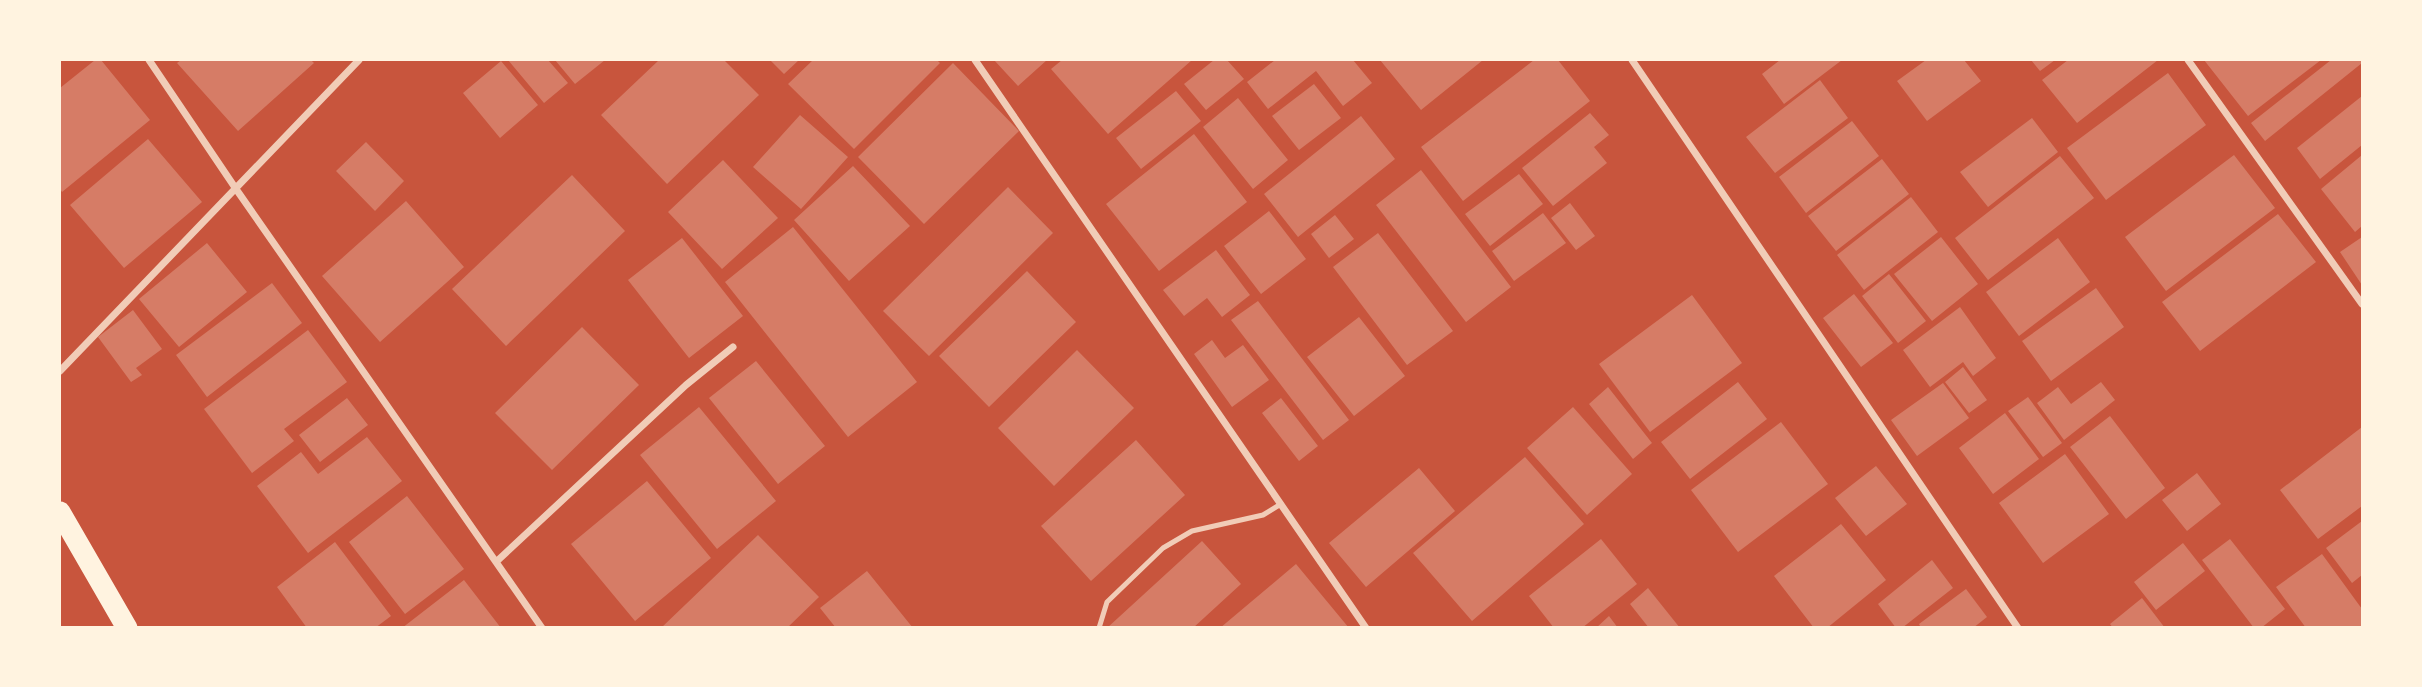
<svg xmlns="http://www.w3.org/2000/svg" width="2422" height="687" viewBox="0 0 2422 687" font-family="Poppins,sans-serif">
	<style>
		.building { fill: #d67c66 }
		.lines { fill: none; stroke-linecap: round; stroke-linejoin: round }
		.service { stroke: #f1ccb7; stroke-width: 5 }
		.minor { stroke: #f1ccb7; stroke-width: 7 }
		.motorway { stroke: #fff3e0; stroke-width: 21 }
	</style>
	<rect width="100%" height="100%" fill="#c8553d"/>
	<!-- building -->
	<path class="building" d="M 95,60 L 101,60 L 150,120 L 62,192 L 60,189 L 60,88 Z
		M 181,60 L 311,60 L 314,63 L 238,131 L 177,63 Z
		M 508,60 L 548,60 L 568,83 L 544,103 Z
		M 555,60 L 605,60 L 575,84 Z
		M 659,60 L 724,60 L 759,95 L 667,184 L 601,115 Z
		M 770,60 L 799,60 L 784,74 Z
		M 813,60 L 937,60 L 940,63 L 854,149 L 788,84 Z
		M 994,60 L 1047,60 L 1018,86 Z
		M 1062,60 L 1192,60 L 1108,134 L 1051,69 Z
		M 1214,60 L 1227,60 L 1244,79 L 1206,110 L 1184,84 Z
		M 1275,60 L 1353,60 L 1372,83 L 1343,106 L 1316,71 L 1268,109 L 1247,82 Z
		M 1380,60 L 1483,60 L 1421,110 Z
		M 1534,60 L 1558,60 L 1590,101 L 1463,201 L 1421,147 Z
		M 1780,60 L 1842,60 L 1784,104 L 1762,74 Z
		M 1926,60 L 1964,60 L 1981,81 L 1927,121 L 1897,81 Z
		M 2031,60 L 2055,60 L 2040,71 Z
		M 2068,60 L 2158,60 L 2077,123 L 2042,80 Z
		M 2204,60 L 2321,60 L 2248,116 Z
		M 2331,60 L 2362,60 L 2362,63 L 2265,141 L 2251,123 Z
		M 501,61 L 538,105 L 500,138 L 463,93 Z
		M 953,63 L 1019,131 L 924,224 L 858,157 Z
		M 2168,73 L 2206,125 L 2106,200 L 2067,148 Z
		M 1820,80 L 1848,118 L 1775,173 L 1746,137 Z
		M 1314,84 L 1341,118 L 1299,150 L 1272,116 Z
		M 1176,91 L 1201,121 L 1141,169 L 1116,138 Z
		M 2362,96 L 2362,145 L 2320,179 L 2297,148 Z
		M 1238,98 L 1288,160 L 1253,189 L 1203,127 Z
		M 1590,113 L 1609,135 L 1594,147 L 1607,163 L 1553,206 L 1522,168 Z
		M 800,115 L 848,157 L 801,209 L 753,167 Z
		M 1361,116 L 1395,159 L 1298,237 L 1264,194 Z
		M 2032,118 L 2058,152 L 1988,207 L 1960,172 Z
		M 1852,121 L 1879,156 L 1806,213 L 1779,177 Z
		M 1194,134 L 1247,202 L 1159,271 L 1106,204 Z
		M 148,139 L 202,202 L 124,268 L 70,205 Z
		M 366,142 L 404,181 L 375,211 L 336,171 Z
		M 2234,155 L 2275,208 L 2166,291 L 2125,237 Z
		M 2362,155 L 2362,226 L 2355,232 L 2321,189 Z
		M 2060,156 L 2094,198 L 1988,280 L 1955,238 Z
		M 1882,159 L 1909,194 L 1836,251 L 1808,216 Z
		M 723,160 L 778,218 L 722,269 L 668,212 Z
		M 853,166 L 910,226 L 849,281 L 794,220 Z
		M 1421,170 L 1511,287 L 1466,322 L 1376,205 Z
		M 1519,174 L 1543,204 L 1490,246 L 1465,214 Z
		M 572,175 L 625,231 L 506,346 L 452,289 Z
		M 1008,187 L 1053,233 L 929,356 L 883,311 Z
		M 1911,197 L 1938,232 L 1864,290 L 1837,255 Z
		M 406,201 L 464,267 L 380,342 L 322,276 Z
		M 1570,203 L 1595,236 L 1576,250 L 1551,218 Z
		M 1269,211 L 1306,259 L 1261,294 L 1224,246 Z
		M 1543,213 L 1566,243 L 1514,281 L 1492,251 Z
		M 2278,214 L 2316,262 L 2200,351 L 2162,302 Z
		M 1335,215 L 1354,239 L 1329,258 L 1311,234 Z
		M 793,227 L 917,382 L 848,437 L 725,282 Z
		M 1378,233 L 1453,331 L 1407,365 L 1333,267 Z
		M 1941,237 L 1978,284 L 1932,321 L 1894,274 Z
		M 2362,237 L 2362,285 L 2340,252 Z
		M 682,238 L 743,316 L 689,358 L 628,280 Z
		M 2058,238 L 2090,282 L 2019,336 L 1986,292 Z
		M 207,243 L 247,292 L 179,347 L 139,299 Z
		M 1216,250 L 1250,295 L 1222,317 L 1207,298 L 1184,316 L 1163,290 Z
		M 1027,271 L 1076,322 L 989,407 L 939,356 Z
		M 1889,274 L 1926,321 L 1898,343 L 1862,296 Z
		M 272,283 L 302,323 L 207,397 L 176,355 Z
		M 2096,288 L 2124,327 L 2051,381 L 2022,341 Z
		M 1854,294 L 1893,343 L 1861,367 L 1823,318 Z
		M 1692,295 L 1742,363 L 1650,432 L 1599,364 Z
		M 1258,301 L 1349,420 L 1323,440 L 1231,320 Z
		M 1960,307 L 1996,358 L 1973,376 L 1963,362 L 1930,387 L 1903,350 Z
		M 133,310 L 162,349 L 136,368 L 142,375 L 131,382 L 98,337 Z
		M 1359,317 L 1405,376 L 1354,416 L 1307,357 Z
		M 582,327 L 639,385 L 552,470 L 495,413 Z
		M 308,330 L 347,382 L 284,429 L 294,441 L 252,473 L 204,409 Z
		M 1212,340 L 1225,358 L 1243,345 L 1269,380 L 1232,407 L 1194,354 Z
		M 1077,350 L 1134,408 L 1054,486 L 998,428 Z
		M 756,361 L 825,446 L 778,484 L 709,398 Z
		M 1963,367 L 1987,400 L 1969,413 L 1945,382 Z
		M 1738,382 L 1767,419 L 1690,479 L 1661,442 Z
		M 2101,382 L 2115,400 L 2064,440 L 2037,403 L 2058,387 L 2071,404 Z
		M 1943,383 L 1969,418 L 1917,456 L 1891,420 Z
		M 1608,387 L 1652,443 L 1633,459 L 1589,404 Z
		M 2028,397 L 2062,443 L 2043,457 L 2008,411 Z
		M 347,398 L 368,425 L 320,462 L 299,435 Z
		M 1281,398 L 1318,446 L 1299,461 L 1262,413 Z
		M 699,407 L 776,501 L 717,549 L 640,455 Z
		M 1573,407 L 1632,474 L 1587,515 L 1527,448 Z
		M 2005,413 L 2039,459 L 1993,494 L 1959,448 Z
		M 2110,416 L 2165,488 L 2126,519 L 2070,447 Z
		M 1781,422 L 1828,484 L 1738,552 L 1691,490 Z
		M 2362,427 L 2362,506 L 2318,539 L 2280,490 Z
		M 367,437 L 402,481 L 308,553 L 257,486 L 301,452 L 318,474 Z
		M 1136,440 L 1185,495 L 1091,581 L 1041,526 Z
		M 2065,454 L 2109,514 L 2043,563 L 1999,503 Z
		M 1525,457 L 1584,524 L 1472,621 L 1413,553 Z
		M 1876,466 L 1907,504 L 1866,536 L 1835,498 Z
		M 1419,468 L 1455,511 L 1366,587 L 1329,543 Z
		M 2197,473 L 2221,504 L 2187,531 L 2162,500 Z
		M 647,481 L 711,558 L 635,621 L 571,544 Z
		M 407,496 L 464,569 L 405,614 L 349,542 Z
		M 2362,521 L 2362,575 L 2352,583 L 2326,548 Z
		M 1841,524 L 1886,580 L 1827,628 L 1814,628 L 1774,576 Z
		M 758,535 L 819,597 L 787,628 L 661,628 Z
		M 1601,539 L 1637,584 L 1582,628 L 1554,628 L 1529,596 Z
		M 2230,539 L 2285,609 L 2261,628 L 2254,628 L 2202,560 Z
		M 1202,541 L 1241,584 L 1193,628 L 1107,628 Z
		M 335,542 L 391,616 L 375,628 L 307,628 L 277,587 Z
		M 2183,543 L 2205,571 L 2156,610 L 2134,582 Z
		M 2322,554 L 2362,609 L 2362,628 L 2306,628 L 2276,587 Z
		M 1932,560 L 1953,588 L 1902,628 L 1896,628 L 1878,604 Z
		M 1296,564 L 1349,628 L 1220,628 Z
		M 867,571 L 913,628 L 836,628 L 820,608 Z
		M 464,580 L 501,628 L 402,628 Z
		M 1648,588 L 1680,628 L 1649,628 L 1630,604 Z
		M 1966,589 L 1987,617 L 1973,628 L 1921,628 L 1919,624 Z
		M 2142,598 L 2165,628 L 2113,628 L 2110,624 Z
		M 1609,616 L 1618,628 L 1596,628 Z"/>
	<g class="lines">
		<!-- service -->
		<path class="service" d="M 1099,628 L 1107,602 L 1163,548 L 1192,531 L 1263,515 L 1281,504"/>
		<!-- minor -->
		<path class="minor" d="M 149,60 L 236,189 L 542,628
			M 975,60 L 1366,628
			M 1632,60 L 2018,628
			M 2188,60 L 2362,304
			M 60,371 L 359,60
			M 496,562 L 686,385 L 733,347"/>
		<!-- motorway -->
		<path class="motorway" d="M 60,512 L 127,628"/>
	</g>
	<!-- border -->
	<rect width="2422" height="687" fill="none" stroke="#fff3e0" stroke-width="122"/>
</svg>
